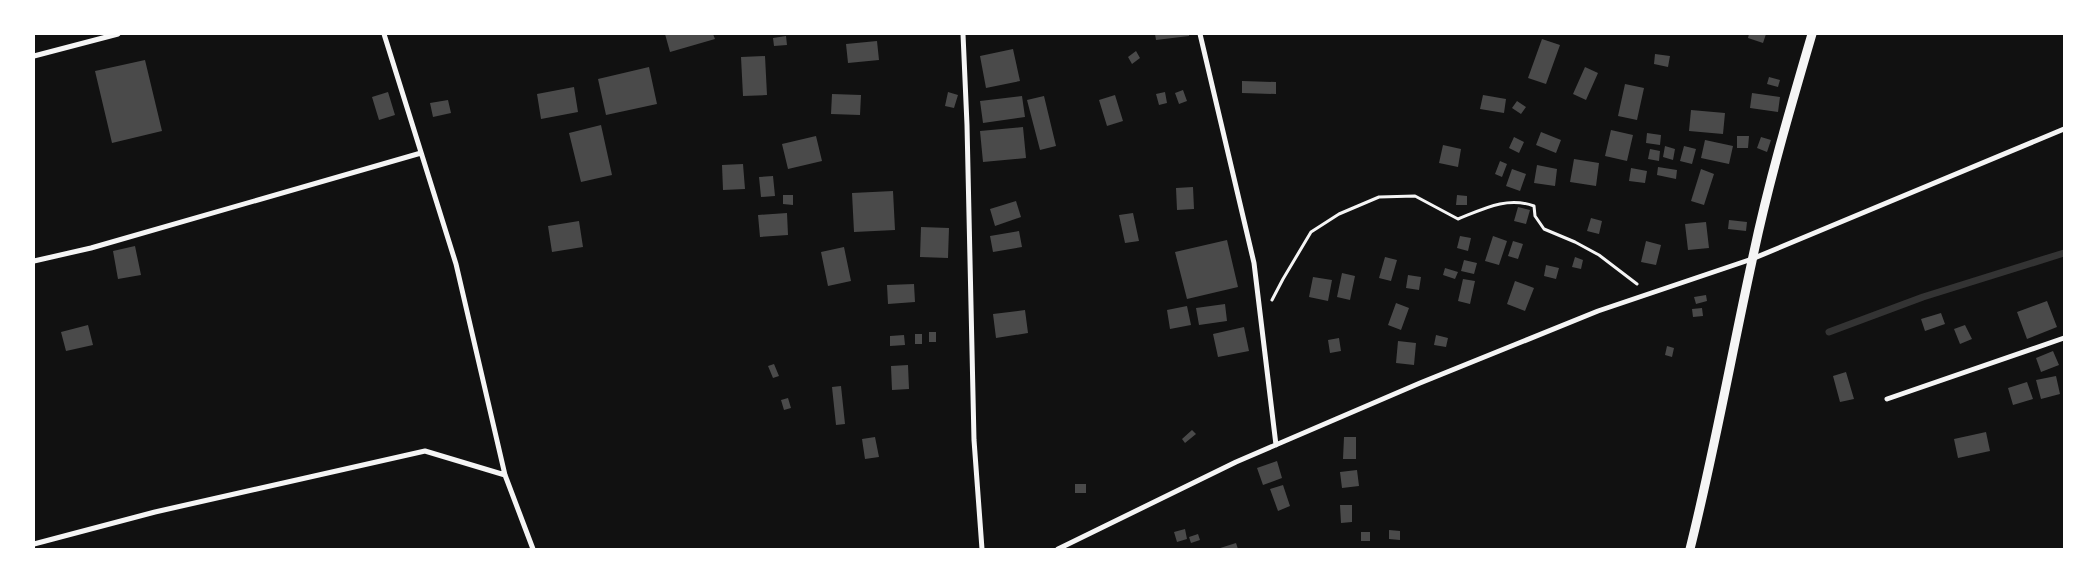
<svg xmlns="http://www.w3.org/2000/svg" width="2098" height="583" viewBox="0 0 2098 583" font-family="Lora,serif">
	<style>
		.lines { fill: none; stroke-linecap: round; stroke-linejoin: round }
		.stream { stroke: #333; stroke-width: 7 }
		.building { fill: #4a4a4a }
		.path { stroke: #f5f5f5; stroke-width: 3 }
		.minor { stroke: #f5f5f5; stroke-width: 5 }
		.tertiary { stroke: #f5f5f5; stroke-width: 9 }
	</style>
	<rect width="100%" height="100%" fill="#111"/>
	<g class="lines">
		<!-- stream -->
		<path class="stream" d="M 1829,332 L 1923,297 L 2064,253"/>
	</g>
	<!-- building -->
	<path class="building" d="M 665,34 L 713,34 L 715,39 L 670,52 Z
		M 1155,34 L 1189,34 L 1189,36 L 1156,40 Z
		M 1749,34 L 1766,34 L 1763,43 L 1748,38 Z
		M 786,36 L 787,45 L 774,46 L 773,38 Z
		M 1542,39 L 1560,45 L 1546,84 L 1528,78 Z
		M 877,41 L 879,60 L 848,63 L 846,44 Z
		M 1013,49 L 1020,81 L 986,88 L 980,56 Z
		M 1136,51 L 1140,58 L 1132,64 L 1128,57 Z
		M 1655,54 L 1670,56 L 1668,67 L 1654,64 Z
		M 765,56 L 767,95 L 743,96 L 741,57 Z
		M 145,60 L 162,131 L 112,143 L 95,71 Z
		M 649,67 L 657,104 L 606,115 L 598,79 Z
		M 1585,67 L 1598,73 L 1586,100 L 1573,94 Z
		M 1769,77 L 1780,80 L 1778,87 L 1767,84 Z
		M 1242,81 L 1276,82 L 1276,94 L 1242,93 Z
		M 1625,84 L 1644,88 L 1637,120 L 1618,116 Z
		M 574,87 L 578,112 L 541,119 L 537,94 Z
		M 1183,90 L 1187,101 L 1179,104 L 1175,93 Z
		M 388,92 L 395,115 L 379,120 L 372,97 Z
		M 948,92 L 958,95 L 954,108 L 945,106 Z
		M 1165,92 L 1167,103 L 1159,105 L 1156,94 Z
		M 1752,93 L 1780,97 L 1778,112 L 1750,108 Z
		M 832,94 L 861,95 L 860,115 L 831,114 Z
		M 1115,95 L 1123,121 L 1107,126 L 1099,100 Z
		M 1483,95 L 1506,99 L 1504,113 L 1480,109 Z
		M 1022,96 L 1025,117 L 983,123 L 980,101 Z
		M 1044,96 L 1056,146 L 1040,150 L 1027,100 Z
		M 448,100 L 451,113 L 433,117 L 430,103 Z
		M 1517,101 L 1526,107 L 1521,114 L 1512,108 Z
		M 1691,110 L 1725,113 L 1723,134 L 1689,131 Z
		M 601,125 L 612,175 L 581,182 L 569,133 Z
		M 1023,127 L 1026,158 L 983,162 L 980,131 Z
		M 1611,130 L 1633,135 L 1627,161 L 1605,156 Z
		M 1541,132 L 1561,140 L 1556,153 L 1536,145 Z
		M 1647,133 L 1661,135 L 1660,145 L 1646,143 Z
		M 816,136 L 822,161 L 788,169 L 782,144 Z
		M 1737,136 L 1749,136 L 1748,148 L 1737,148 Z
		M 1514,137 L 1524,142 L 1519,153 L 1509,148 Z
		M 1761,137 L 1771,140 L 1767,152 L 1757,148 Z
		M 1705,140 L 1733,146 L 1729,164 L 1701,158 Z
		M 1443,145 L 1461,149 L 1458,167 L 1439,163 Z
		M 1665,146 L 1675,149 L 1673,160 L 1663,157 Z
		M 1684,146 L 1696,149 L 1692,164 L 1680,161 Z
		M 1650,149 L 1660,151 L 1659,161 L 1648,159 Z
		M 1574,159 L 1599,163 L 1596,186 L 1570,182 Z
		M 1500,161 L 1507,164 L 1502,177 L 1495,174 Z
		M 743,164 L 745,189 L 723,190 L 722,165 Z
		M 1537,165 L 1557,169 L 1555,186 L 1534,183 Z
		M 1658,167 L 1677,170 L 1676,179 L 1657,175 Z
		M 1631,168 L 1647,171 L 1645,183 L 1629,181 Z
		M 1512,169 L 1526,174 L 1520,191 L 1506,186 Z
		M 1701,169 L 1714,174 L 1704,205 L 1691,201 Z
		M 773,176 L 775,196 L 761,197 L 759,177 Z
		M 1193,187 L 1194,209 L 1177,210 L 1176,188 Z
		M 893,191 L 895,230 L 854,232 L 852,193 Z
		M 783,195 L 793,195 L 793,205 L 783,204 Z
		M 1457,195 L 1467,196 L 1467,205 L 1456,205 Z
		M 1016,201 L 1021,217 L 995,226 L 990,209 Z
		M 1518,207 L 1530,210 L 1526,224 L 1514,221 Z
		M 787,213 L 788,235 L 760,237 L 758,215 Z
		M 1133,213 L 1139,241 L 1125,243 L 1119,215 Z
		M 1591,218 L 1602,221 L 1599,234 L 1587,231 Z
		M 1729,220 L 1747,222 L 1746,231 L 1728,229 Z
		M 579,221 L 583,247 L 552,252 L 548,226 Z
		M 1706,222 L 1709,248 L 1688,250 L 1685,224 Z
		M 921,227 L 949,228 L 948,258 L 920,257 Z
		M 1019,231 L 1022,247 L 993,252 L 990,236 Z
		M 1460,236 L 1471,238 L 1468,251 L 1457,248 Z
		M 1493,236 L 1507,241 L 1499,265 L 1485,261 Z
		M 1227,240 L 1238,287 L 1187,299 L 1175,252 Z
		M 1513,241 L 1523,244 L 1518,259 L 1508,256 Z
		M 1646,241 L 1661,245 L 1656,265 L 1641,262 Z
		M 135,246 L 141,275 L 118,279 L 113,251 Z
		M 844,247 L 851,281 L 828,286 L 821,252 Z
		M 1385,257 L 1397,260 L 1391,281 L 1379,278 Z
		M 1575,257 L 1583,260 L 1581,269 L 1572,267 Z
		M 1464,260 L 1477,263 L 1474,274 L 1461,271 Z
		M 1546,265 L 1559,268 L 1556,279 L 1544,276 Z
		M 1445,268 L 1458,272 L 1455,279 L 1443,275 Z
		M 1342,273 L 1355,276 L 1350,300 L 1337,297 Z
		M 1408,275 L 1421,277 L 1419,290 L 1406,288 Z
		M 1313,277 L 1332,280 L 1328,301 L 1309,297 Z
		M 1463,279 L 1475,281 L 1470,304 L 1458,301 Z
		M 1515,281 L 1534,288 L 1525,311 L 1507,304 Z
		M 914,284 L 915,302 L 888,304 L 887,285 Z
		M 1706,295 L 1707,301 L 1696,304 L 1694,297 Z
		M 2047,301 L 2057,327 L 2027,339 L 2017,312 Z
		M 1396,303 L 1409,308 L 1401,330 L 1388,325 Z
		M 1225,304 L 1227,321 L 1199,325 L 1196,308 Z
		M 1187,306 L 1191,325 L 1170,329 L 1167,310 Z
		M 1702,308 L 1703,316 L 1693,317 L 1692,309 Z
		M 1025,310 L 1028,333 L 996,338 L 993,314 Z
		M 1941,313 L 1945,324 L 1925,331 L 1921,319 Z
		M 88,325 L 93,345 L 66,351 L 61,332 Z
		M 1965,325 L 1972,339 L 1960,344 L 1954,329 Z
		M 1244,327 L 1249,351 L 1218,357 L 1213,334 Z
		M 929,332 L 936,332 L 936,342 L 929,342 Z
		M 915,334 L 922,334 L 922,344 L 915,344 Z
		M 904,335 L 905,345 L 890,346 L 890,336 Z
		M 1436,335 L 1448,338 L 1446,347 L 1434,345 Z
		M 1339,338 L 1341,351 L 1330,353 L 1328,340 Z
		M 1398,341 L 1416,343 L 1414,365 L 1396,363 Z
		M 1667,346 L 1674,348 L 1672,357 L 1665,355 Z
		M 2053,351 L 2059,365 L 2041,372 L 2036,358 Z
		M 774,364 L 779,376 L 773,378 L 768,366 Z
		M 908,365 L 909,389 L 892,390 L 891,366 Z
		M 1846,372 L 1854,399 L 1840,402 L 1833,376 Z
		M 2056,376 L 2060,394 L 2041,399 L 2036,380 Z
		M 2027,382 L 2033,399 L 2013,405 L 2008,388 Z
		M 841,386 L 845,424 L 836,425 L 832,387 Z
		M 788,398 L 791,408 L 784,410 L 781,400 Z
		M 1192,430 L 1196,434 L 1185,443 L 1182,439 Z
		M 1986,432 L 1990,451 L 1958,458 L 1954,439 Z
		M 875,437 L 879,457 L 865,459 L 862,439 Z
		M 1344,437 L 1356,437 L 1356,459 L 1343,459 Z
		M 1277,461 L 1282,478 L 1263,485 L 1257,468 Z
		M 1357,470 L 1359,486 L 1342,488 L 1340,472 Z
		M 1075,484 L 1086,484 L 1086,493 L 1075,493 Z
		M 1283,485 L 1290,506 L 1278,511 L 1270,489 Z
		M 1340,505 L 1352,505 L 1352,522 L 1341,523 Z
		M 1185,529 L 1187,539 L 1177,542 L 1174,532 Z
		M 1389,530 L 1400,531 L 1400,540 L 1389,539 Z
		M 1361,532 L 1370,532 L 1370,541 L 1361,541 Z
		M 1198,534 L 1200,540 L 1191,543 L 1189,537 Z
		M 1236,543 L 1238,549 L 1217,549 Z"/>
	<g class="lines">
		<!-- path -->
		<path class="path" d="M 1272,300 L 1283,279 L 1311,232 L 1339,214 L 1379,197 L 1415,196 L 1458,219 C 1483,209 1507,196 1534,206 L 1535,216 L 1544,229 L 1575,242 L 1599,255 L 1637,284"/>
		<!-- minor -->
		<path class="minor" d="M 384,34 L 456,264 L 505,475 L 533,549
			M 963,34 L 967,125 L 974,440 L 982,549
			M 1200,34 L 1254,263 L 1276,445
			M 34,56 L 118,34
			M 34,261 L 91,248 L 421,153
			M 1887,399 L 2064,338
			M 34,544 L 155,512 L 425,451 L 505,475
			M 1058,549 L 1236,462 L 1420,383 L 1598,311 L 1752,259 L 2064,129"/>
		<!-- tertiary -->
		<path class="tertiary" d="M 1690,549 C 1714,453 1731,357 1752,261 C 1768,184 1790,109 1812,34"/>
	</g>
	<!-- border -->
	<rect width="2098" height="583" fill="none" stroke="#ffffff" stroke-width="70"/>
</svg>
